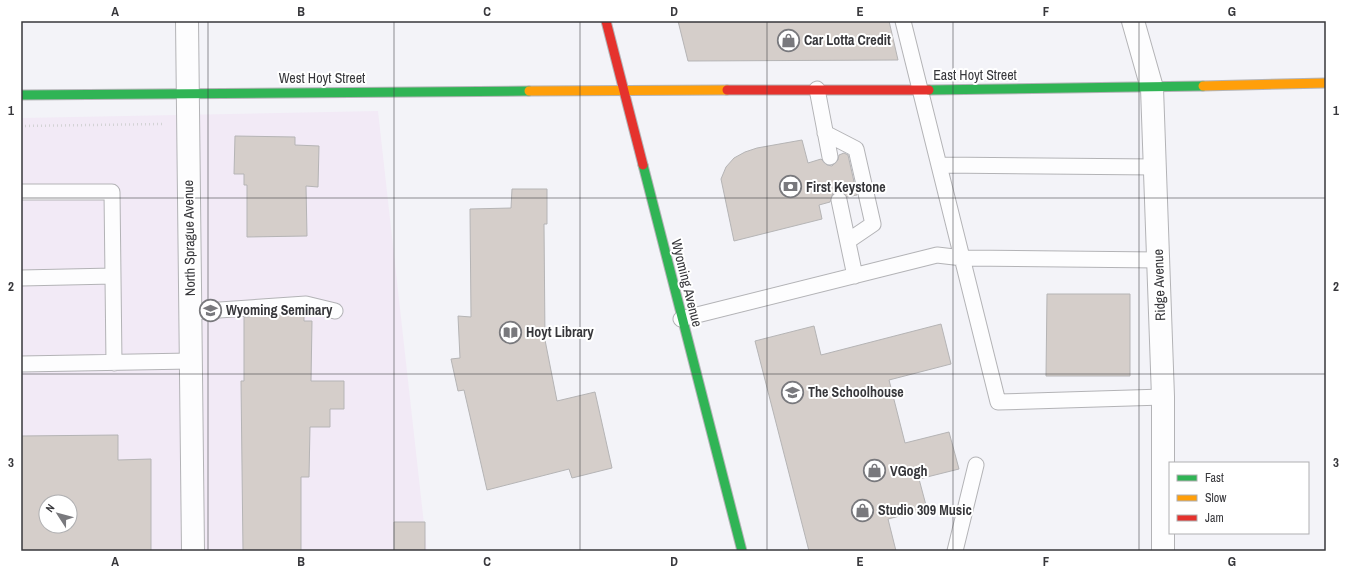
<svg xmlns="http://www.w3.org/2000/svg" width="1347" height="572" viewBox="0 0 1347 572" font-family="'Archivo Narrow',sans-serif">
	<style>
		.education { fill: #f2eaf6; fill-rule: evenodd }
		.building { fill: #d5ceca; stroke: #b5b4b5; fill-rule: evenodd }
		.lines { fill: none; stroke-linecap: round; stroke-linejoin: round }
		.lane-casing { stroke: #b3b3b6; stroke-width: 17 }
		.street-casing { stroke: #b3b3b6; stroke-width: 24 }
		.fast-casing { stroke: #b3b3b6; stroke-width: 11 }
		.slow-casing { stroke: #b3b3b6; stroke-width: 11 }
		.jam-casing { stroke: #b3b3b6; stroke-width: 11 }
		.path { stroke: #d3d3d5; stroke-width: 2.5; stroke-dasharray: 1 3; stroke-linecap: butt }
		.lane { stroke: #fdfdfe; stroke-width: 15 }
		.street { stroke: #fdfdfe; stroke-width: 22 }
		.fast { stroke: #30b455; stroke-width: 9 }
		.slow { stroke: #ff9f0a; stroke-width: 9 }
		.jam { stroke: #e5322d; stroke-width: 9 }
		.grid { fill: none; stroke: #37373b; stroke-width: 1; stroke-opacity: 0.55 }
		.labels { text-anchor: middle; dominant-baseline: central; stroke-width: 4; stroke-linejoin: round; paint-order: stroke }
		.poi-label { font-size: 14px; font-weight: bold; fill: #37373b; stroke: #fff; text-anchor: start }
		.street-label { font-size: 14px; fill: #37373b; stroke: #fff }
		.neatline { fill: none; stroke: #37373b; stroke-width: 1.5 }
		.grid-label { font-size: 13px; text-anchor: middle; font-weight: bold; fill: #37373b }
	</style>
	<rect width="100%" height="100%" fill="#f3f3f8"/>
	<!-- education -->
	<path class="education" d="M 378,111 L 427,551 L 21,551 L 21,118 ZM 46,502 L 70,502 L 70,526 L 46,526 Z"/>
	<!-- building -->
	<path class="building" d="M 678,21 L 889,21 L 898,60 L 688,61 Z
		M 235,136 L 295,137 L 295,145 L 319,146 L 318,187 L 306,186 L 307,236 L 247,237 L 247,185 L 244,185 L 244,174 L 234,174 Z
		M 802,140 L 808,163 L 821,159 L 827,165 L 832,166 L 838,160 L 839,155 L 844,153 L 848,155 L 857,195 L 847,197 L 841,191 L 833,193 L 830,202 L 819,205 L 822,219 L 734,241 L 721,179 L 726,167 L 734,158 L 745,152 L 757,148 Z
		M 512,189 L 547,189 L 547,224 L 544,224 L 545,340 L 557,401 L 595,392 L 612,468 L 572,478 L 569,469 L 487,490 L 464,390 L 458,391 L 451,359 L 460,358 L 458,316 L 471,317 L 470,209 L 511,208 Z
		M 1047,294 L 1130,294 L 1130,376 L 1046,376 Z
		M 304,314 L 304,321 L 312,321 L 311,381 L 344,381 L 344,409 L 330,409 L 330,427 L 310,427 L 309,477 L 301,477 L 301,551 L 243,551 L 241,381 L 244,381 L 244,317 Z
		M 941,324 L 951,364 L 889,380 L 905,443 L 949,432 L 959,469 L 919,479 L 927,509 L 888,519 L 896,551 L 809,551 L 755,341 L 814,326 L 821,355 Z
		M 118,435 L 118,460 L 151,459 L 151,551 L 21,551 L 21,436 ZM 46,502 L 70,502 L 70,526 L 46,526 Z
		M 394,522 L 425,522 L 425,551 L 394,551 Z"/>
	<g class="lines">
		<defs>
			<path id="lane" d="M 903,21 L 998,402 L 1163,397
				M 817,89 L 830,157
				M 825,133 L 856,149 L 873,224 L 848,241
				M 940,165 L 1155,167
				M 21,192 L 112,192 L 114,363
				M 839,200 L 855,276
				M 21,278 L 113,276
				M 190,312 L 306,304 L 335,311
				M 681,319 L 937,255 L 963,258 L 1158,260
				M 21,364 L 191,361
				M 955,551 L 976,465"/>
			<path id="street" d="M 187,21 L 193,551
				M 1133,21 L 1152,88 L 1163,397 L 1163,551"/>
			<path id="fast" d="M 929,90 L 1203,86
				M 21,95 L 529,91
				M 643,165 L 742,551"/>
			<path id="slow" d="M 1203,86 L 1326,83
				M 529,91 L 727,90"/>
			<path id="jam" d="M 606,21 L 643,165
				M 727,90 L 929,90"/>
		</defs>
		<!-- lane casing -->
		<use href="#lane" class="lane-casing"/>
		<!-- street casing -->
		<use href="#street" class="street-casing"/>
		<!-- fast casing -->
		<use href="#fast" class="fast-casing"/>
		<!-- slow casing -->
		<use href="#slow" class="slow-casing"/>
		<!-- jam casing -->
		<use href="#jam" class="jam-casing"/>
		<!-- path -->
		<path class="path" d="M 21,126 L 162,124"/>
		<!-- lane -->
		<use href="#lane" class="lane"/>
		<!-- street -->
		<use href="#street" class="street"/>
		<!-- fast -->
		<use href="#fast" class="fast"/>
		<!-- slow -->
		<use href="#slow" class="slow"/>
		<!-- jam -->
		<use href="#jam" class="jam"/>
	</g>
	<!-- grid -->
	<path class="grid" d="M 208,21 L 208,551M 394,21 L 394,551M 580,21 L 580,551M 767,21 L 767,551M 953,21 L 953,551M 1139,21 L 1139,551M 21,198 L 1326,198M 21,374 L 1326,374"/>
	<!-- icons -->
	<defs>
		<symbol id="shop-ring" viewBox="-11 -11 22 22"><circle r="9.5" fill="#fff" stroke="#79797d" stroke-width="1.5"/><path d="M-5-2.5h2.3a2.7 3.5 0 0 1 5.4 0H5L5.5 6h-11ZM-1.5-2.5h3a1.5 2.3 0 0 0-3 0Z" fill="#79797d"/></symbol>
		<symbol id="bank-ring" viewBox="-11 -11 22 22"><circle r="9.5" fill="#fff" stroke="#79797d" stroke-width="1.5"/><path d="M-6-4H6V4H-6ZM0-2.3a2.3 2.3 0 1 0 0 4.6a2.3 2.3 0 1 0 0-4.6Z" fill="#79797d"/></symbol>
		<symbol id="school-ring" viewBox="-11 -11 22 22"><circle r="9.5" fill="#fff" stroke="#79797d" stroke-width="1.5"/><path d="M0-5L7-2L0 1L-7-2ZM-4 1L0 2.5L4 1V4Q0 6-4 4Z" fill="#79797d"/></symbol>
		<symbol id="library-ring" viewBox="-11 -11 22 22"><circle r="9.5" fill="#fff" stroke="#79797d" stroke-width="1.5"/><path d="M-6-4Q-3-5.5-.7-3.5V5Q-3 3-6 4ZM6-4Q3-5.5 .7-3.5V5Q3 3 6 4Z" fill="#79797d"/></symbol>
	</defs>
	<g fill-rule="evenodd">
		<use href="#shop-ring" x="776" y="28" width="25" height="25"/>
		<use href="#bank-ring" x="778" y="174" width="25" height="25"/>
		<use href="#school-ring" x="198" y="298" width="25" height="25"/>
		<use href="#library-ring" x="498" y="320" width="25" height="25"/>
		<use href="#school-ring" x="780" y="380" width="25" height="25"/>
		<use href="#shop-ring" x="862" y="458" width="25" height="25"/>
		<use href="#shop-ring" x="850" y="498" width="25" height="25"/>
	</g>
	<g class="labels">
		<!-- poi labels -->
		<g class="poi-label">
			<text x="804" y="40">Car Lotta Credit</text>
			<text x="806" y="187">First Keystone</text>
			<text x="226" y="310">Wyoming Seminary</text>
			<text x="526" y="332">Hoyt Library</text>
			<text x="808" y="392">The Schoolhouse</text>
			<text x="890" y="471">VGogh</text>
			<text x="878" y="510">Studio 309 Music</text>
		</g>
		<!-- street labels -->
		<g class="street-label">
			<text x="975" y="75">East Hoyt Street</text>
			<text x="322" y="78">West Hoyt Street</text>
			<text transform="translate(189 238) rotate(-91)">North Sprague Avenue</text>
			<text transform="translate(687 283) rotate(76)">Wyoming Avenue</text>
			<text transform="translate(1159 285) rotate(-92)">Ridge Avenue</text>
		</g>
	</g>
	<!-- border -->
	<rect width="1347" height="572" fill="none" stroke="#ffffff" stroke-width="44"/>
	<!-- legend -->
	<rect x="1169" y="462" width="140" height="72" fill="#ffffff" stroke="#afafb1"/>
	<rect x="1177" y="475" width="20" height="6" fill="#30b455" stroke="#afafb1"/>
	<text x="1205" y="482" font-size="12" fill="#37373b">Fast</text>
	<rect x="1177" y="495" width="20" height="6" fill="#ff9f0a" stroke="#afafb1"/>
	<text x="1205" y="502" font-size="12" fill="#37373b">Slow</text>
	<rect x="1177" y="515" width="20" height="6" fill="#e5322d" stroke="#afafb1"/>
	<text x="1205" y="522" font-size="12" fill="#37373b">Jam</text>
	<!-- north arrow -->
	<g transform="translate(58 514) rotate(306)"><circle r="19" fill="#ffffff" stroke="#afafb1"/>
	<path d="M0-3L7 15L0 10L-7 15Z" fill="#79797d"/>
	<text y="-6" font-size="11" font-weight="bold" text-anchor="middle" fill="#37373b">N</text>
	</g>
	<rect x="22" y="22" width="1303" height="528" class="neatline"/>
	<g class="grid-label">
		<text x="115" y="16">A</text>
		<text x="301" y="16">B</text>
		<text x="487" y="16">C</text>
		<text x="674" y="16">D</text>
		<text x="860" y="16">E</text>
		<text x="1046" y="16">F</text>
		<text x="1232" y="16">G</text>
		<text x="11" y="115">1</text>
		<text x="1336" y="115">1</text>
		<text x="11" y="291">2</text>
		<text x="1336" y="291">2</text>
		<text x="11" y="467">3</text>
		<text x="1336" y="467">3</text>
		<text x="115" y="566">A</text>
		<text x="301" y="566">B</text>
		<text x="487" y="566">C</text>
		<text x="674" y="566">D</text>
		<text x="860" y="566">E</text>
		<text x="1046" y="566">F</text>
		<text x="1232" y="566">G</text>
	</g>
</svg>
